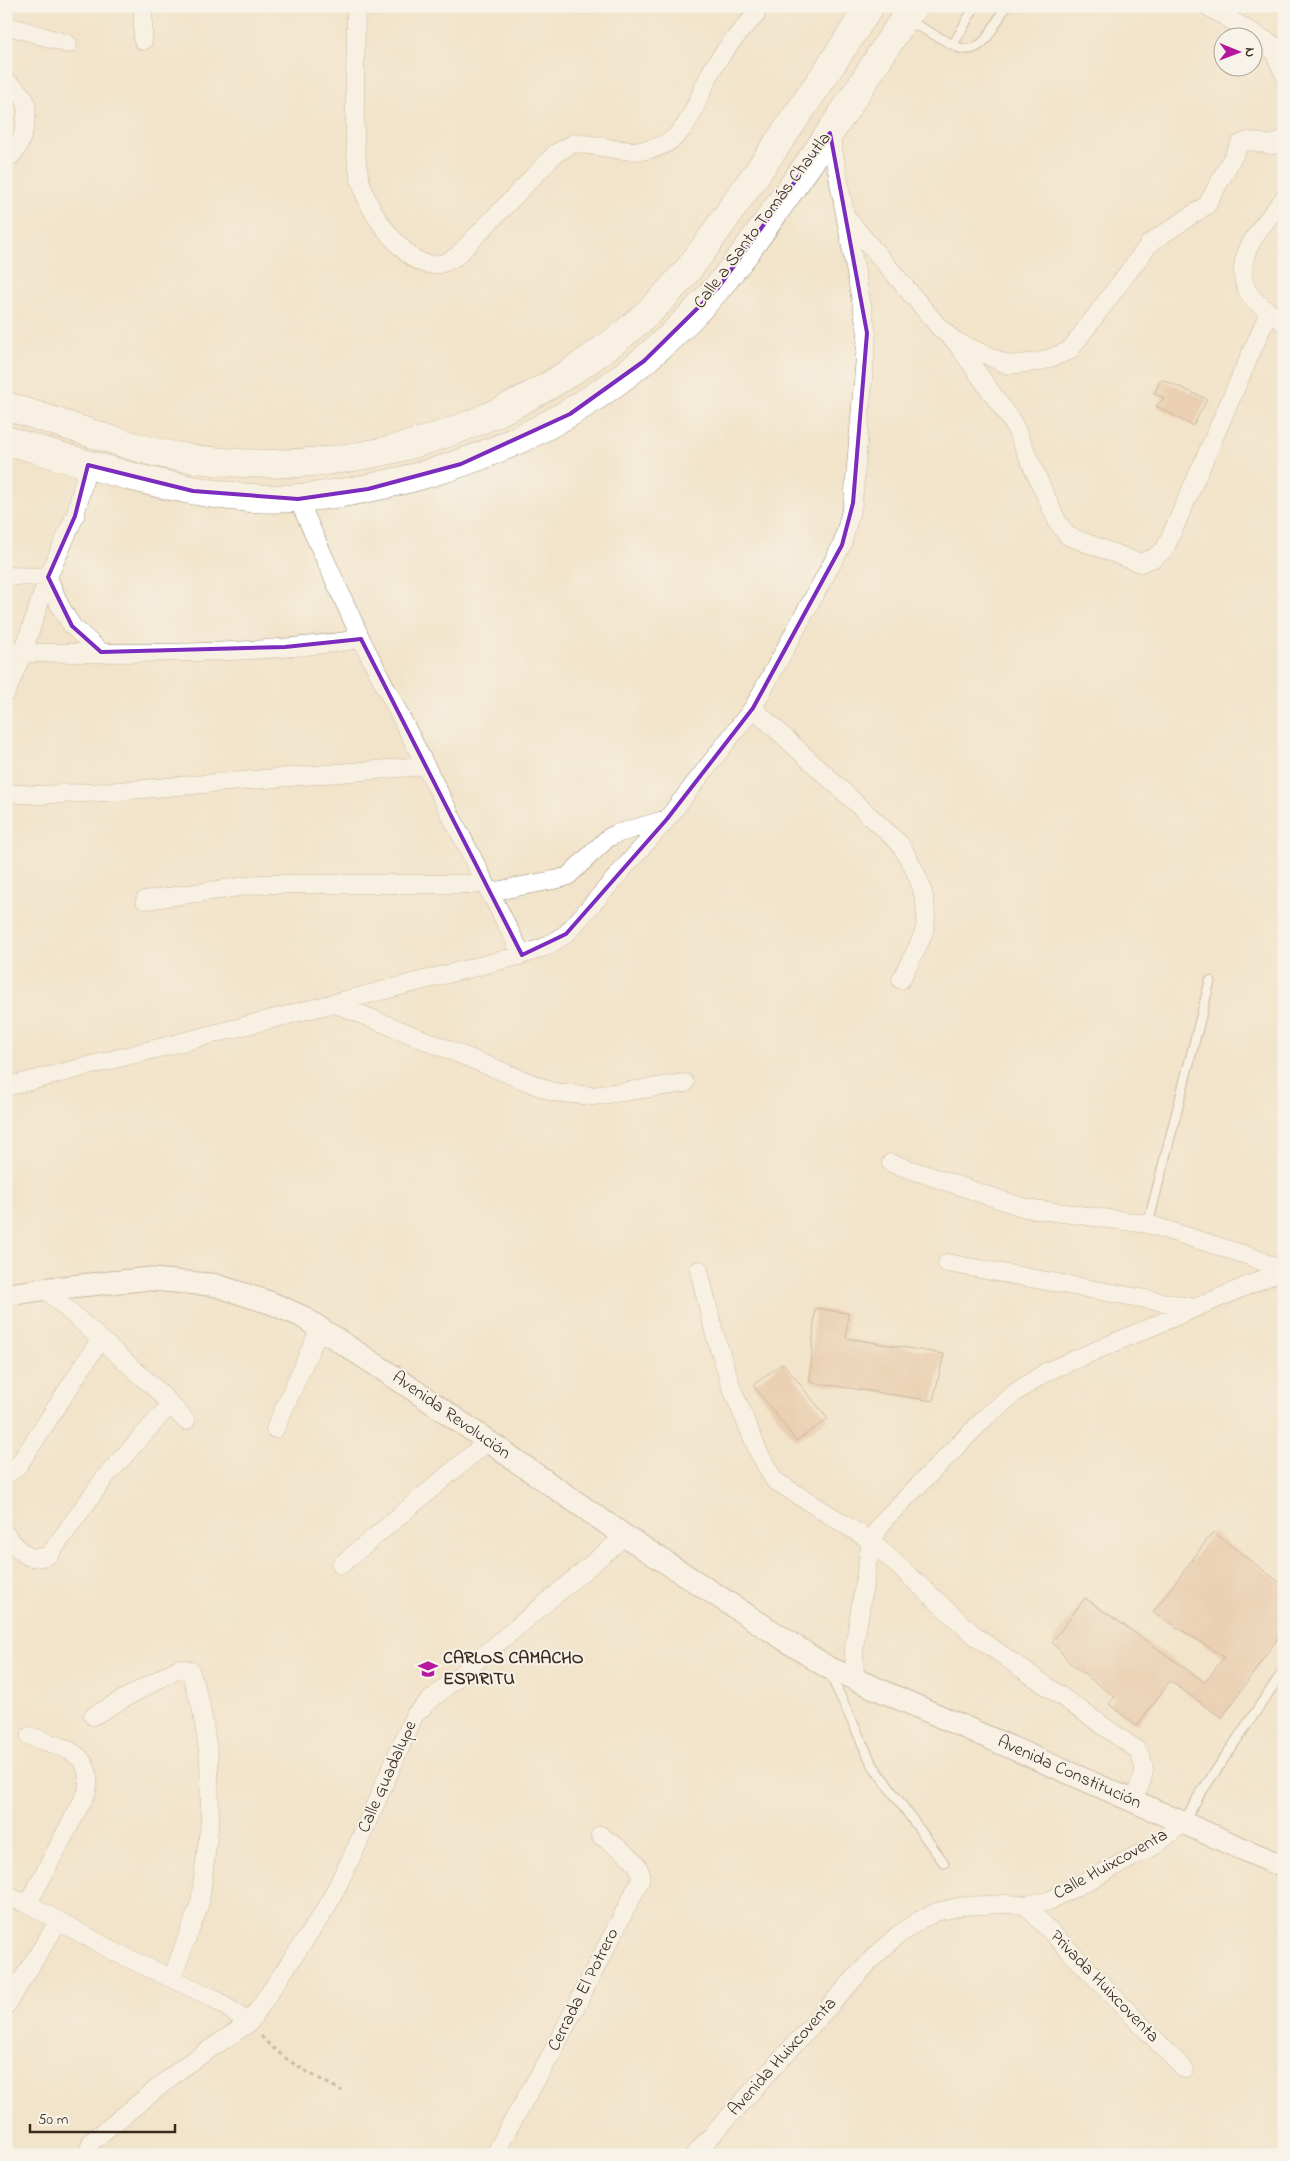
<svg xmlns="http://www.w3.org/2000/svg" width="1290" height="2161" viewBox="0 0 1290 2161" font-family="'Indie Flower',sans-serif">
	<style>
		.building { fill: #e0b695 }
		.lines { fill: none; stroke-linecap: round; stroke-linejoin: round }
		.service-casing { stroke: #968774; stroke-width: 11 }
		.minor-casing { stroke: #968774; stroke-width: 19 }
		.tertiary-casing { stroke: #968774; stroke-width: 24 }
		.primary-casing { stroke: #968774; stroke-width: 29 }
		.path { stroke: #968774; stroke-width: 3; stroke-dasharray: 4 4; stroke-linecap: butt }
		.service { stroke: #fff; stroke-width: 9 }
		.minor { stroke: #fff; stroke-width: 18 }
		.tertiary { stroke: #fff; stroke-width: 22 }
		.primary { stroke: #fff; stroke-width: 28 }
		.marked { fill: none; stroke: #7b2cbf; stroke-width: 4; stroke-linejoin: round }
		.labels { text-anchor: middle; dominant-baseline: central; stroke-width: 4; stroke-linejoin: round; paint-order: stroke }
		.street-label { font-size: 18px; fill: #3b2a1e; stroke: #f7f3e8 }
		.poi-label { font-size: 18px; font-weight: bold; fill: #3b2a1e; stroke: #f7f3e8; text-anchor: start }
	</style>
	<rect width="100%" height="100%" fill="#f7f3e8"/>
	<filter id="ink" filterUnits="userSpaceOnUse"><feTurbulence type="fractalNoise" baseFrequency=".02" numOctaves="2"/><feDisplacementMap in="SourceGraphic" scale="10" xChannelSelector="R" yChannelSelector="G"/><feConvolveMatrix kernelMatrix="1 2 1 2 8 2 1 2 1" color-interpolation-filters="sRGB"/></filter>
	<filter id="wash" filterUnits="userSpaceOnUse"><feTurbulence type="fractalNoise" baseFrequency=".0096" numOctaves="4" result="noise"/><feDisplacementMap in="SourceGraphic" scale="20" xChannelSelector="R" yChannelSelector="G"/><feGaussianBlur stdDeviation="1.12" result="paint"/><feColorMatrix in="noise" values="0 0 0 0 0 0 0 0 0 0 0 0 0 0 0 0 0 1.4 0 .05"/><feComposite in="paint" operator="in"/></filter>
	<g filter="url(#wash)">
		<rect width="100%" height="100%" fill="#f2e4ca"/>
		<g id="blocks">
			<!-- building -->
			<path class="building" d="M 1161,379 L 1207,399 L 1193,426 L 1156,406 L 1164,398 L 1154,394 Z
				M 815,1308 L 848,1313 L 846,1338 L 944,1354 L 933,1401 L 810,1382 Z
				M 783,1363 L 828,1419 L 796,1441 L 753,1385 Z
				M 1213,1532 L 1284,1586 L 1284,1629 L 1222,1718 L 1170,1681 L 1137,1726 L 1109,1704 L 1115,1697 L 1071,1664 L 1052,1642 L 1085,1598 L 1205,1682 L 1224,1657 L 1153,1612 Z"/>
		</g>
	</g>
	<g filter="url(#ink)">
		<use href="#blocks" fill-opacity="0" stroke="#968774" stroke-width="1"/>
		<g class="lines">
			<defs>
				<path id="service" d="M 975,6 L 953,45 C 982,61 992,28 1006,6
					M 907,20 L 953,45
					M 1148,1224 L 1210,981
					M 829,1672 L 872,1764 L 944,1863
					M 1184,1822 L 1200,1794 L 1284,1670"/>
				<path id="minor" d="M 356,6 C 356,37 355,67 355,97 C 354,164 354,204 407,253 C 423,268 440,268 457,256 L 556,153 L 574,143 C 598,145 623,153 646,150 C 690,144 695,100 713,68 C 725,48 740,31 756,15
					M 1207,6 L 1284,51
					M 6,25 L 68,44
					M 143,41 L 143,6
					M 1270,43 L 1284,74
					M 6,81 C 13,86 21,92 25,100 C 31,111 20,157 6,158
					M 847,218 L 939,327 L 955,341 L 1008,365 L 1039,362 L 1069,351 L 1150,243 L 1207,205 L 1240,144 L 1248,141 L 1273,145 L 1284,139
					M 1269,312 L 1284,323
					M 955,341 L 1013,423 L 1057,521 L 1068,536 L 1140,563 L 1154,558 L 1165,549 L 1269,312 C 1262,306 1250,298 1247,290 C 1231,255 1265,224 1284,198
					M 298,499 L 361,639 L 522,955
					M 6,576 L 48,577 L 60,606 L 72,626 L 101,652
					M 6,653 C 124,652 244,657 361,639
					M 6,693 L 23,652 L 48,577 L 75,516 L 88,465
					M 753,708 L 899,843 C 915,867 930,897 925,927 C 923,940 907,966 901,980
					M 6,793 L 38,795 L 106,792 L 424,766
					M 490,892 L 559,879 L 568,876 L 608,838 L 616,834 L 667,819
					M 145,900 L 261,884 L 486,884
					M 333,1003 L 553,1092 L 593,1096 L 685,1083
					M 6,1087 L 522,955 L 545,947 L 566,934 L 667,819 L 753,708 L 842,545 L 853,503 L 867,333 L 830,133
					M 891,1163 L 1025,1208 L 1148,1224 L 1249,1256 L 1282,1270
					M 947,1263 L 1195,1308
					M 699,1270 L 714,1332 L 731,1386 L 758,1451 L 774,1480 L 871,1541 L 974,1635 L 1136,1749 C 1151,1770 1142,1779 1133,1801
					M 45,1289 L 158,1391 L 186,1421
					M 275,1429 L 320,1328
					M 6,1475 L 18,1466 L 100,1340
					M 6,1535 C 20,1550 27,1564 49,1555 L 106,1476 L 171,1404
					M 341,1565 L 487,1442
					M 855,1678 L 854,1648 L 871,1541 L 885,1519 L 987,1416 L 1016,1392 L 1046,1372 L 1284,1270
					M 93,1716 L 179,1668 L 190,1670 L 201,1706 L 209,1757 L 210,1820 L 200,1903 L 172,1978
					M 6,1896 L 28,1904 L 115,1952 L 215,1999 L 249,2023
					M 28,1904 L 87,1792 C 95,1750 61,1748 30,1736
					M 1025,1905 L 1184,2069
					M 6,2006 L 58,1922
					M 88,2155 L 91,2142 L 186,2065 L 249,2023 L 327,1907 L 356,1848 L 414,1716 L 428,1702 L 625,1536
					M 495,2155 L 508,2129 L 553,2051 L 640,1881 C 645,1860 614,1846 600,1835
					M 694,2155 L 873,1958 L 898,1935 L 920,1920 L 936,1912 L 963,1906 L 1006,1904 L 1025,1905 L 1049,1901 L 1156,1845 L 1184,1822"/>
				<path id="tertiary" d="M 6,1295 L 45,1289 L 146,1279 L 215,1285 L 271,1303 L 301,1316 L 405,1384 L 625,1536 L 827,1667 L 1284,1867"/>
				<path id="primary" d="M 6,406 C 39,416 71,427 103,437 C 129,445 155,454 181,457 C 321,478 446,450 566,375 C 605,350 642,322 673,287 C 697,261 717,230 737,201 C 783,137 827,72 870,6
					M 6,440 C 80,462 154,487 230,496 C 284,503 335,496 387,484 C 518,455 628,391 716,289 C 738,264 758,235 777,208 C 795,183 812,159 829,134 C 858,92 884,48 913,6"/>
			</defs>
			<!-- service casing -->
			<use href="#service" class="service-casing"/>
			<!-- minor casing -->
			<use href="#minor" class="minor-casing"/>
			<!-- tertiary casing -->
			<use href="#tertiary" class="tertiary-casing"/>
			<!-- primary casing -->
			<use href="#primary" class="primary-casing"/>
			<!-- path -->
			<path class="path" d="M 261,2036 C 283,2061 313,2075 342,2091"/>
			<!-- service -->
			<use href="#service" class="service"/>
			<!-- minor -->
			<use href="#minor" class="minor"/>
			<!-- tertiary -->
			<use href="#tertiary" class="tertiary"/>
			<!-- primary -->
			<use href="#primary" class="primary"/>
		</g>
	</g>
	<!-- marked area -->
	<path d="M0 0H1290V2161H0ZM 830,133 L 867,333 L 853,503 L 842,545 L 753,708 L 667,819 L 566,934 L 522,955 L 361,639 L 285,647 L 101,652 L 72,626 L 48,577 L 75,516 L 88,465 L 193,491 L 298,499 L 368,489 L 461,464 L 570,414 L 644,361 L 718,288 Z" fill="#f2e4ca" fill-opacity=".55" fill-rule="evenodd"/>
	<path class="marked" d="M 830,133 L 867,333 L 853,503 L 842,545 L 753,708 L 667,819 L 566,934 L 522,955 L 361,639 L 285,647 L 101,652 L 72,626 L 48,577 L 75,516 L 88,465 L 193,491 L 298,499 L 368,489 L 461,464 L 570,414 L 644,361 L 718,288 Z"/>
	<!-- icons -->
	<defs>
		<symbol id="school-bare" viewBox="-9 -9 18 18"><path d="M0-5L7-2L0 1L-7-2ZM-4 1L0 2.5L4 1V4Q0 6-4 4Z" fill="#b5179e" stroke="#f7f3e8" stroke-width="2.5" paint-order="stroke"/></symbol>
	</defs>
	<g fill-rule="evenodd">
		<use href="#school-bare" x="414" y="1655" width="28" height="28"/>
	</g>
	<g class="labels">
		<!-- street labels -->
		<g class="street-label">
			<text transform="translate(763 221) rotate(-53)">Calle a Santo Tomás Chautla</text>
			<text transform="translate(451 1416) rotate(35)">Avenida Revolución</text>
			<text transform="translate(1069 1773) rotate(24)">Avenida Constitución</text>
			<text transform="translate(388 1777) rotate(-66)">Calle Guadalupe</text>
			<text transform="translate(1111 1865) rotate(-29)">Calle Huixcoventa</text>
			<text transform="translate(1104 1987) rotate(46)">Privada Huixcoventa</text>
			<text transform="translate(584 1990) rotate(-63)">Cerrada El Potrero</text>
			<text transform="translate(783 2057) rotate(-48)">Avenida Huixcoventa</text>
		</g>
		<!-- poi labels -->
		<g class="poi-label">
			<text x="443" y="1659">CARLOS CAMACHO<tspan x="443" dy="21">ESPIRITU</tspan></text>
		</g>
	</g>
	<!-- margin -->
	<rect width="1290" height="2161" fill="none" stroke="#f7f3e8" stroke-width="25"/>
	<!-- north arrow -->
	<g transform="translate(1238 52) rotate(91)"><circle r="24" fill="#f7f3e8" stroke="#aca397"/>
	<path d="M0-4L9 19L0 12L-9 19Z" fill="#b5179e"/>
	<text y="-8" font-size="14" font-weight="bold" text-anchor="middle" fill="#3b2a1e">N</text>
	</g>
	<!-- scale -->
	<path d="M30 2124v8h145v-8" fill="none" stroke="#3b2a1e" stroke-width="2.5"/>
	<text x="38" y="2124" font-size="15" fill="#3b2a1e" stroke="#f7f3e8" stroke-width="4" paint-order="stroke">50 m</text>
</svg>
